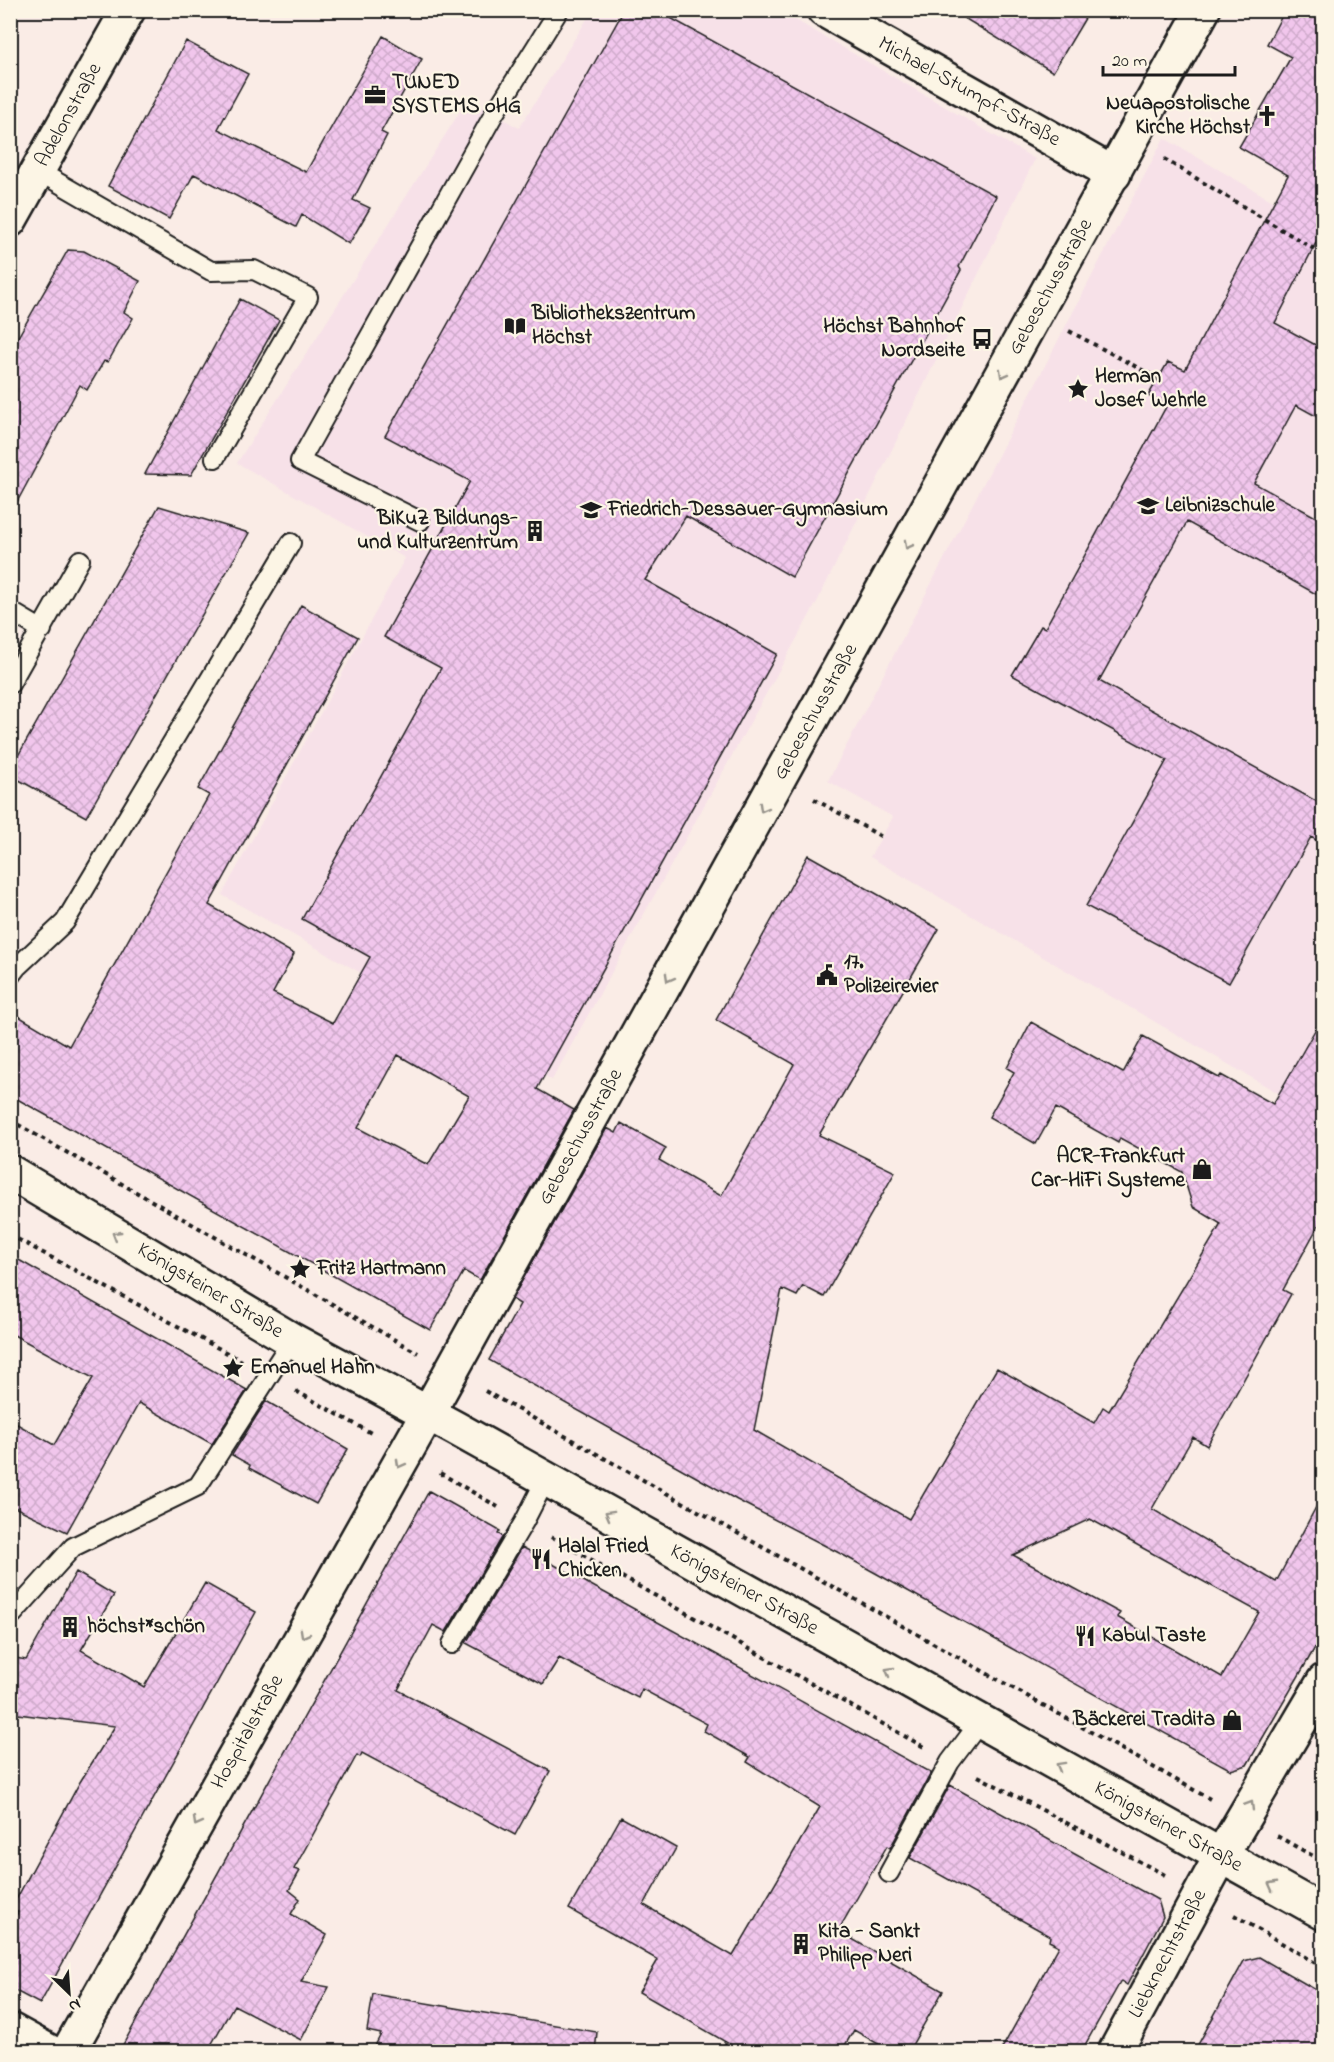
<svg xmlns="http://www.w3.org/2000/svg" width="1334" height="2062" viewBox="0 0 1334 2062" font-family="'Indie Flower',sans-serif">
	<style>
		.built { fill: #f7e1e8 }
		.building { fill: url(#building-cross-hatch); stroke: #1c1c1c; stroke-width: 1.5; fill-rule: evenodd }
		.lines { fill: none; stroke-linecap: round; stroke-linejoin: round }
		.service-casing { stroke: #1c1c1c; stroke-width: 22 }
		.minor-casing { stroke: #1c1c1c; stroke-width: 38 }
		.tertiary-casing { stroke: #1c1c1c; stroke-width: 38 }
		.secondary-casing { stroke: #1c1c1c; stroke-width: 38 }
		.path { stroke: #1c1c1c; stroke-width: 4; stroke-dasharray: 4.5 4.5; stroke-linecap: butt }
		.service { stroke: #fcf5e5; stroke-width: 18 }
		.minor { stroke: #fcf5e5; stroke-width: 33 }
		.tertiary { stroke: #fcf5e5; stroke-width: 33 }
		.secondary { stroke: #fcf5e5; stroke-width: 33 }
		.oneway { stroke: #97938b }
		.labels { text-anchor: middle; dominant-baseline: central; stroke-width: 4.5; stroke-linejoin: round; paint-order: stroke }
		.poi-label { font-size: 21px; font-weight: bold; fill: #1c1c1c; stroke: #fcf5e5; text-anchor: start }
		.street-label { font-size: 21px; fill: #1c1c1c; stroke: #fcf5e5 }
	</style>
	<defs>
		<pattern id="building-cross-hatch" width="8" height="8" patternUnits="userSpaceOnUse" patternTransform="scale(1.5)"><rect width="8" height="8" fill="#f1c6ec"/><path d="M0 0l8 8M0 8l8-8" fill="none" stroke="#ceaaca"/></pattern>
	</defs>
	<rect width="100%" height="100%" fill="#faece6"/>
	<filter id="ink" filterUnits="userSpaceOnUse"><feTurbulence type="fractalNoise" baseFrequency=".0167" numOctaves="2"/><feDisplacementMap in="SourceGraphic" scale="12" xChannelSelector="R" yChannelSelector="G"/><feConvolveMatrix kernelMatrix="1 2 1 2 8 2 1 2 1" color-interpolation-filters="sRGB"/></filter>
	<g filter="url(#ink)">
		<!-- built -->
		<path class="built" d="M 592,11 L 780,11 L 1035,159 L 817,602 L 552,1080 L 222,895 L 405,558 L 237,463 L 468,99 L 519,128 Z
			M 1164,138 L 1323,230 L 1323,1119 L 870,857 L 893,817 L 828,781 Z"/>
		<!-- building -->
		<path class="building" d="M 624,10 L 656,10 L 996,196 L 959,267 L 961,270 L 792,577 L 686,516 L 645,580 L 777,654 L 537,1089 L 574,1110 L 480,1280 L 464,1271 L 430,1330 L 10,1095 L 10,1011 L 69,1046 L 209,795 L 198,789 L 301,605 L 358,637 L 209,905 L 294,954 L 273,993 L 333,1023 L 370,957 L 302,919 L 441,668 L 384,637 L 470,481 L 385,436 ZM 398,1055 L 469,1096 L 428,1165 L 358,1128 Z
			M 951,10 L 1090,10 L 1053,72 Z
			M 1285,10 L 1323,10 L 1323,229 L 1275,323 L 1323,349 L 1323,420 L 1296,405 L 1254,483 L 1323,521 L 1323,598 L 1187,522 L 1099,681 L 1323,805 L 1323,844 L 1311,837 L 1229,983 L 1086,906 L 1167,760 L 1012,675 L 1041,626 L 1045,628 L 1167,405 L 1148,396 L 1168,362 L 1185,370 L 1288,175 L 1239,147 L 1291,57 L 1267,44 Z
			M 383,36 L 422,59 L 381,132 L 387,135 L 353,200 L 370,208 L 349,244 L 302,215 L 296,227 L 194,174 L 169,219 L 108,186 L 186,41 L 248,74 L 218,129 L 306,172 Z
			M 68,250 L 84,251 L 140,281 L 124,312 L 133,318 L 108,362 L 104,361 L 87,390 L 80,385 L 10,515 L 10,351 Z
			M 240,299 L 279,320 L 191,475 L 145,474 Z
			M 159,506 L 249,533 L 86,817 L 10,775 L 10,770 Z
			M 808,855 L 939,929 L 819,1135 L 895,1172 L 824,1297 L 803,1286 L 797,1296 L 782,1289 L 754,1430 L 909,1519 L 997,1368 L 1094,1423 L 1103,1407 L 1109,1411 L 1221,1224 L 1193,1207 L 1182,1172 L 1120,1138 L 1118,1143 L 1056,1108 L 1036,1144 L 989,1117 L 1014,1072 L 1007,1068 L 1031,1022 L 1123,1073 L 1143,1036 L 1219,1078 L 1221,1075 L 1273,1104 L 1323,1016 L 1323,1217 L 1283,1290 L 1291,1294 L 1207,1446 L 1193,1437 L 1152,1509 L 1276,1582 L 1323,1494 L 1323,1634 L 1247,1765 L 1231,1770 L 843,1555 L 737,1500 L 489,1360 L 520,1304 L 512,1299 L 607,1128 L 616,1133 L 621,1123 L 666,1148 L 659,1160 L 721,1196 L 794,1064 L 716,1020 ZM 1090,1519 L 1259,1612 L 1222,1677 L 1117,1617 L 1120,1613 L 1013,1555 Z
			M 10,1255 L 247,1390 L 212,1444 L 139,1403 L 67,1532 L 10,1505 L 10,1420 L 54,1445 L 93,1378 L 10,1333 Z
			M 266,1401 L 348,1449 L 316,1504 L 249,1468 L 250,1465 L 232,1455 Z
			M 429,1491 L 500,1531 L 498,1534 L 503,1536 L 446,1632 L 433,1625 L 398,1690 L 550,1771 L 515,1835 L 362,1753 L 360,1757 L 357,1755 L 294,1869 L 300,1871 L 289,1890 L 300,1899 L 291,1914 L 327,1935 L 301,1982 L 329,1987 L 301,2040 L 234,2005 L 207,2052 L 119,2052 Z
			M 522,1547 L 931,1773 L 890,1848 L 887,1846 L 838,1931 L 943,1991 L 908,2052 L 892,2052 L 854,2030 L 841,2052 L 743,2052 L 639,1992 L 658,1960 L 569,1909 L 621,1817 L 676,1848 L 644,1905 L 733,1956 L 820,1807 L 747,1762 L 750,1757 L 704,1731 L 707,1724 L 642,1689 L 638,1698 L 559,1658 L 543,1684 L 466,1643 Z
			M 76,1572 L 114,1595 L 81,1650 L 144,1687 L 205,1583 L 256,1612 L 40,2004 L 10,1988 L 10,1925 L 18,1912 L 11,1909 L 80,1782 L 115,1726 L 10,1713 L 10,1657 L 26,1660 Z
			M 950,1785 L 1158,1900 L 1163,1917 L 1127,1985 L 1121,1981 L 1081,2052 L 1000,2052 L 1059,1946 L 1049,1941 L 1050,1936 L 910,1858 Z
			M 1259,1957 L 1323,1994 L 1323,2052 L 1194,2052 L 1244,1961 Z
			M 373,1994 L 597,2032 L 595,2052 L 372,2052 L 381,2034 L 367,2031 Z"/>
		<g class="lines">
			<defs>
				<path id="service" d="M 38,171 L 211,271 L 254,270 L 308,297 L 215,458
					M 420,521 L 300,461 L 494,114 L 559,10
					M 10,611 L 42,630
					M 10,684 L 80,560
					M 10,976 L 17,967 L 65,922 L 291,543
					M 13,1614 L 73,1547 L 198,1486 L 292,1340
					M 452,1644 L 524,1522 L 546,1479
					M 889,1873 L 950,1762 L 980,1722"/>
				<path id="minor" d="M 824,10 L 1114,174
					M 10,220 L 128,10
					M 1115,2052 L 1221,1856 L 1324,1681"/>
				<path id="tertiary" d="M 428,1413 L 1203,10"/>
				<path id="secondary" d="M 10,1172 L 292,1340 L 455,1428 L 1324,1913
					M 10,2030 L 50,2052
					M 68,2052 L 428,1413"/>
			</defs>
			<!-- service casing -->
			<use href="#service" class="service-casing"/>
			<!-- minor casing -->
			<use href="#minor" class="minor-casing"/>
			<!-- tertiary casing -->
			<use href="#tertiary" class="tertiary-casing"/>
			<!-- secondary casing -->
			<use href="#secondary" class="secondary-casing"/>
			<!-- path -->
			<path class="path" d="M 1164,159 L 1324,255
				M 1069,331 L 1159,379
				M 814,799 L 882,837
				M 10,1120 L 418,1353
				M 10,1235 L 242,1361
				M 296,1391 L 371,1433
				M 485,1391 L 1210,1799
				M 440,1473 L 498,1507
				M 551,1537 L 924,1747
				M 978,1776 L 1165,1875
				M 1277,1836 L 1324,1862
				M 1234,1915 L 1324,1968"/>
			<!-- service -->
			<use href="#service" class="service"/>
			<!-- minor -->
			<use href="#minor" class="minor"/>
			<!-- tertiary -->
			<use href="#tertiary" class="tertiary"/>
			<!-- secondary -->
			<use href="#secondary" class="secondary"/>
		</g>
		<!-- one-way arrows -->
		<defs><path id="oneway-chevron" d="M-2-3.5L2.5 0L-2 3.5" fill="none" stroke-width="1.6" stroke-linecap="round" stroke-linejoin="round" transform="scale(1.5)"/></defs>
		<g class="oneway">
			<use href="#oneway-chevron" transform="translate(1003 374) rotate(119)"/>
			<use href="#oneway-chevron" transform="translate(908 545) rotate(119)"/>
			<use href="#oneway-chevron" transform="translate(763 808) rotate(119)"/>
			<use href="#oneway-chevron" transform="translate(669 978) rotate(119)"/>
			<use href="#oneway-chevron" transform="translate(116 1235) rotate(-149)"/>
			<use href="#oneway-chevron" transform="translate(400 1464) rotate(119)"/>
			<use href="#oneway-chevron" transform="translate(609 1514) rotate(-151)"/>
			<use href="#oneway-chevron" transform="translate(304 1634) rotate(119)"/>
			<use href="#oneway-chevron" transform="translate(889 1671) rotate(-151)"/>
			<use href="#oneway-chevron" transform="translate(1060 1766) rotate(-151)"/>
			<use href="#oneway-chevron" transform="translate(1250 1805) rotate(-59)"/>
			<use href="#oneway-chevron" transform="translate(197 1822) rotate(119)"/>
			<use href="#oneway-chevron" transform="translate(1272 1885) rotate(-152)"/>
		</g>
	</g>
	<!-- icons -->
	<defs>
		<symbol id="office-bare" viewBox="-9 -9 18 18"><path d="M-6-3h4V-5.5h4V-3h4V5H-6ZM-1-4.5V-3h2v-1.5ZM-6 0V1H6V0Z" fill="#1c1c1c" stroke="#fcf5e5" stroke-width="2.5" paint-order="stroke"/></symbol>
		<symbol id="church-bare" viewBox="-9 -9 18 18"><path d="M-1.2-6h2.4v3.5h3.3v2.4h-3.3V6h-2.4V-.1h-3.3v-2.4h3.3Z" fill="#1c1c1c" stroke="#fcf5e5" stroke-width="2.5" paint-order="stroke"/></symbol>
		<symbol id="library-bare" viewBox="-9 -9 18 18"><path d="M-6-4Q-3-5.5-.7-3.5V5Q-3 3-6 4ZM6-4Q3-5.5 .7-3.5V5Q3 3 6 4Z" fill="#1c1c1c" stroke="#fcf5e5" stroke-width="2.5" paint-order="stroke"/></symbol>
		<symbol id="bus-bare" viewBox="-9 -9 18 18"><path d="M-5-6H5V4H4V6H2V4H-2V6H-4V4H-5ZM-3.5-4V0h7V-4ZM-3.5 1.2v1.5H-2V1.2ZM2 1.2v1.5H3.5V1.2Z" fill="#1c1c1c" stroke="#fcf5e5" stroke-width="2.5" paint-order="stroke"/></symbol>
		<symbol id="sight-bare" viewBox="-9 -9 18 18"><path d="M0-6L1.8-2.2L6-1.7L2.9 1.2L3.7 5.4L0 3.3L-3.7 5.4L-2.9 1.2L-6-1.7L-1.8-2.2Z" fill="#1c1c1c" stroke="#fcf5e5" stroke-width="2.5" paint-order="stroke"/></symbol>
		<symbol id="school-bare" viewBox="-9 -9 18 18"><path d="M0-5L7-2L0 1L-7-2ZM-4 1L0 2.5L4 1V4Q0 6-4 4Z" fill="#1c1c1c" stroke="#fcf5e5" stroke-width="2.5" paint-order="stroke"/></symbol>
		<symbol id="building-bare" viewBox="-9 -9 18 18"><path d="M-4-6H4V6H1V3H-1V6H-4ZM-2.5-4.3h1.7v1.8h-1.7ZM.8-4.3h1.7v1.8H.8ZM-2.5-1h1.7V.8h-1.7ZM.8-1h1.7V.8H.8Z" fill="#1c1c1c" stroke="#fcf5e5" stroke-width="2.5" paint-order="stroke"/></symbol>
		<symbol id="civic-bare" viewBox="-9 -9 18 18"><path d="M-.6-6.5H3V-4.5H.6V-3L4-1V1h2V6H-6V1h2V-1L-.6-3ZM-1.2 2.5V6h2.4V2.5Z" fill="#1c1c1c" stroke="#fcf5e5" stroke-width="2.5" paint-order="stroke"/></symbol>
		<symbol id="shop-bare" viewBox="-9 -9 18 18"><path d="M-5-2.5h2.3a2.7 3.5 0 0 1 5.4 0H5L5.5 6h-11ZM-1.5-2.5h3a1.5 2.3 0 0 0-3 0Z" fill="#1c1c1c" stroke="#fcf5e5" stroke-width="2.5" paint-order="stroke"/></symbol>
		<symbol id="restaurant-bare" viewBox="-9 -9 18 18"><path d="M-5-6h1v4h1v-4h1v4h1v-4h1v5L-1.5 .5V6h-2V.5L-5-1ZM5-6V6H3V1.5H1.5Q1.5-4 5-6Z" fill="#1c1c1c" stroke="#fcf5e5" stroke-width="2.5" paint-order="stroke"/></symbol>
	</defs>
	<g fill-rule="evenodd">
		<use href="#office-bare" x="360" y="80" width="30" height="30"/>
		<use href="#church-bare" x="1252" y="101" width="30" height="30"/>
		<use href="#library-bare" x="500" y="311" width="30" height="30"/>
		<use href="#bus-bare" x="967" y="324" width="30" height="30"/>
		<use href="#sight-bare" x="1063" y="374" width="30" height="30"/>
		<use href="#school-bare" x="1133" y="491" width="30" height="30"/>
		<use href="#school-bare" x="576" y="495" width="30" height="30"/>
		<use href="#building-bare" x="520" y="516" width="30" height="30"/>
		<use href="#civic-bare" x="812" y="960" width="30" height="30"/>
		<use href="#shop-bare" x="1187" y="1154" width="30" height="30"/>
		<use href="#sight-bare" x="285" y="1254" width="30" height="30"/>
		<use href="#sight-bare" x="218" y="1353" width="30" height="30"/>
		<use href="#restaurant-bare" x="526" y="1544" width="30" height="30"/>
		<use href="#building-bare" x="55" y="1612" width="30" height="30"/>
		<use href="#restaurant-bare" x="1070" y="1621" width="30" height="30"/>
		<use href="#shop-bare" x="1217" y="1705" width="30" height="30"/>
		<use href="#building-bare" x="786" y="1929" width="30" height="30"/>
	</g>
	<g class="labels">
		<!-- poi labels -->
		<g class="poi-label">
			<text x="392" y="83">TUNED<tspan x="392" dy="24">SYSTEMS oHG</tspan></text>
			<text x="1250" y="104" text-anchor="end">Neuapostolische<tspan x="1250" dy="24">Kirche Höchst</tspan></text>
			<text x="532" y="314">Bibliothekszentrum<tspan x="532" dy="24">Höchst</tspan></text>
			<text x="965" y="327" text-anchor="end">Höchst Bahnhof<tspan x="965" dy="24">Nordseite</tspan></text>
			<text x="1095" y="377">Herman<tspan x="1095" dy="24">Josef Wehrle</tspan></text>
			<text x="1165" y="506">Leibnizschule</text>
			<text x="608" y="510">Friedrich-Dessauer-Gymnasium</text>
			<text x="518" y="519" text-anchor="end">BiKuZ Bildungs-<tspan x="518" dy="24">und Kulturzentrum</tspan></text>
			<text x="844" y="963">17.<tspan x="844" dy="24">Polizeirevier</tspan></text>
			<text x="1185" y="1157" text-anchor="end">ACR-Frankfurt<tspan x="1185" dy="24">Car-HiFi Systeme</tspan></text>
			<text x="317" y="1269">Fritz Hartmann</text>
			<text x="250" y="1368">Emanuel Hahn</text>
			<text x="558" y="1547">Halal Fried<tspan x="558" dy="24">Chicken</tspan></text>
			<text x="87" y="1627">höchst*schön</text>
			<text x="1102" y="1636">Kabul Taste</text>
			<text x="1215" y="1720" text-anchor="end">Bäckerei Tradita</text>
			<text x="818" y="1932">Kita - Sankt<tspan x="818" dy="24">Philipp Neri</tspan></text>
		</g>
		<!-- street labels -->
		<g class="street-label">
			<text transform="translate(969 92) rotate(29)">Michael-Stumpf-Straße</text>
			<text transform="translate(69 115) rotate(-61)">Adelonstraße</text>
			<text transform="translate(1051 287) rotate(-61)">Gebeschusstraße</text>
			<text transform="translate(816 712) rotate(-61)">Gebeschusstraße</text>
			<text transform="translate(581 1137) rotate(-61)">Gebeschusstraße</text>
			<text transform="translate(210 1291) rotate(31)">Königsteiner Straße</text>
			<text transform="translate(744 1590) rotate(29)">Königsteiner Straße</text>
			<text transform="translate(248 1732) rotate(-61)">Hospitalstraße</text>
			<text transform="translate(1168 1827) rotate(29)">Königsteiner Straße</text>
			<text transform="translate(1168 1954) rotate(-62)">Liebknechtstraße</text>
		</g>
	</g>
	<!-- margin -->
	<rect width="1334" height="2062" fill="none" stroke="#fcf5e5" stroke-width="36"/>
	<rect x="18" y="18" width="1298" height="2026" fill="none" stroke="#1c1c1c" stroke-width="2" filter="url(#ink)"/>
	<!-- north arrow -->
	<g transform="translate(69 1993) rotate(155)" stroke="#fcf5e5" stroke-width="4.5" paint-order="stroke">
	<path d="M0-4.5L10 22L0 15L-10 22Z" fill="#1c1c1c"/>
	<text y="-9" font-size="16" font-weight="bold" text-anchor="middle" fill="#1c1c1c">N</text>
	</g>
	<!-- scale -->
	<path d="M1103 66v9h132v-9" fill="none" stroke="#1c1c1c" stroke-width="3"/>
	<text x="1112" y="66" font-size="18" fill="#1c1c1c" stroke="#fcf5e5" stroke-width="4.5" paint-order="stroke">20 m</text>
</svg>
